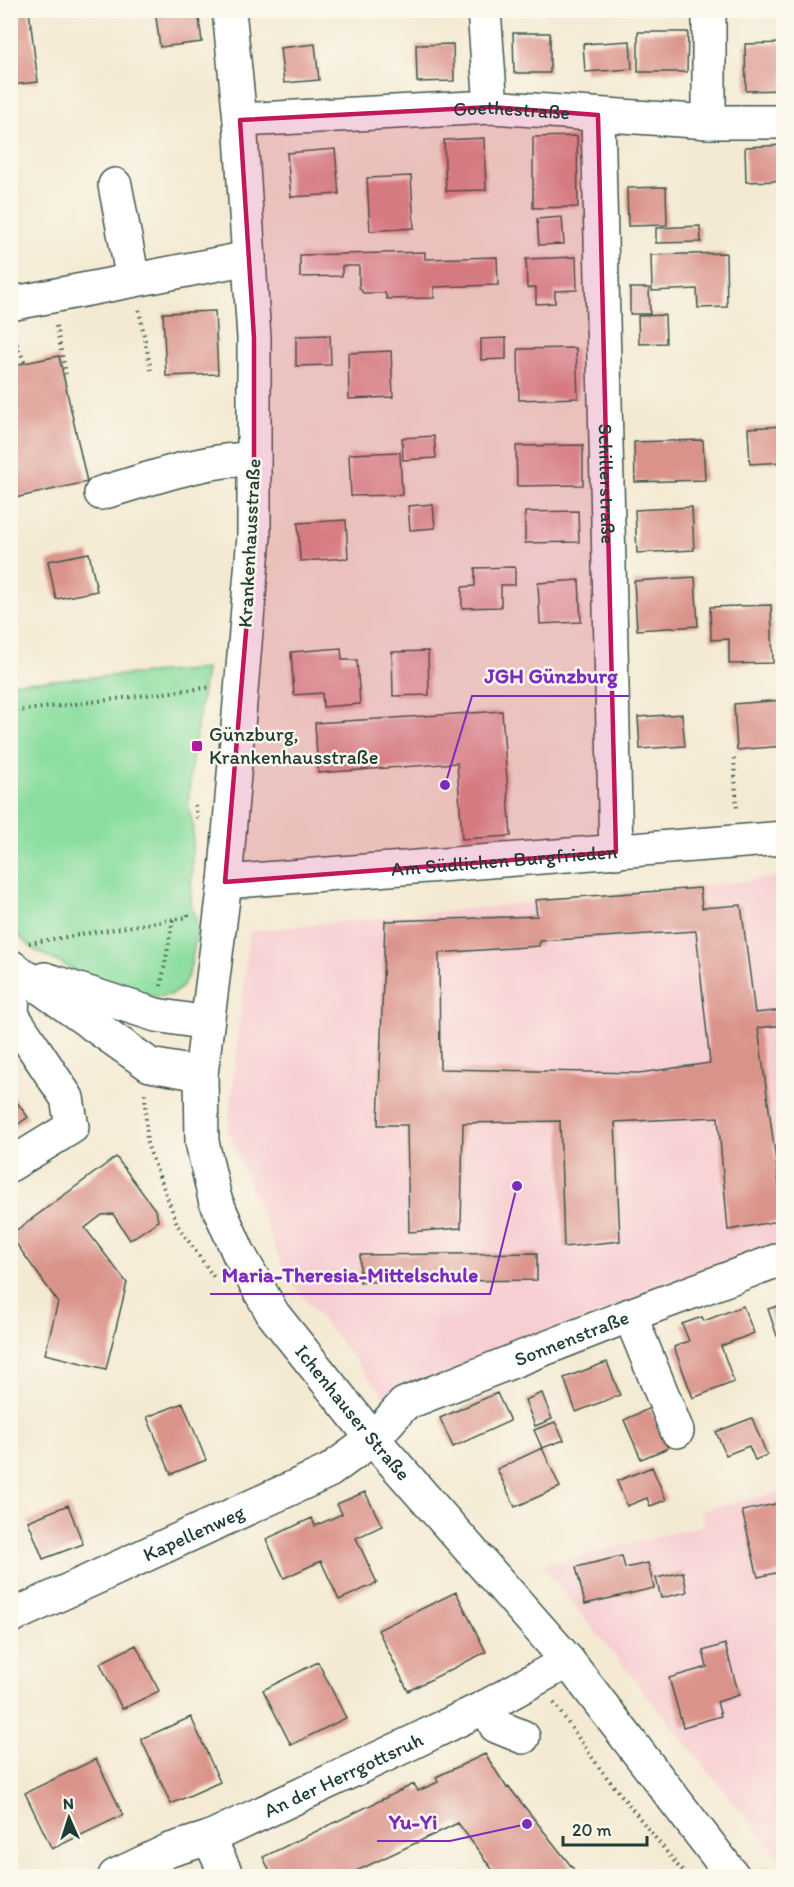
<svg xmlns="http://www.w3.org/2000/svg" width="794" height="1887" viewBox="0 0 794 1887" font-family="Itim,sans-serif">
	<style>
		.built { fill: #f7cfd2 }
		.green { fill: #8bdea0; stroke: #558e6a; stroke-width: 1.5 }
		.building { fill: #da938a; fill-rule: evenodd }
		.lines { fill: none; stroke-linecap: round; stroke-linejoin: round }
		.minor-casing { stroke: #3f574c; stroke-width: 36 }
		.path { stroke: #3f574c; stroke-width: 4; stroke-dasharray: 1.5 4.5; stroke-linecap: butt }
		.minor { stroke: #fff; stroke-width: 33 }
		.marked { fill: #c2185b; fill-opacity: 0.2; stroke: #c2185b; stroke-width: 4.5; stroke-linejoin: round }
		.poi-dot { fill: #b5179e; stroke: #fbf7ec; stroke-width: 2 }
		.labels { text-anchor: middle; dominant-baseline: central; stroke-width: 5; stroke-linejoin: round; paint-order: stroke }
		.street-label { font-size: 20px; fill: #1f3d34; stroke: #fbf7ec }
		.poi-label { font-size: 20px; fill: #1f3d34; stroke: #fbf7ec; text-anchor: start }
		.leader { fill: none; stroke: #7b2cbf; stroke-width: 2 }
		.callout-dot { fill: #7b2cbf; stroke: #fbf7ec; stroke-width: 2 }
		.callout-label { font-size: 21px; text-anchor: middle; font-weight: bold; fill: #7b2cbf; stroke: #fbf7ec; stroke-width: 5; stroke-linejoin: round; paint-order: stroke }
	</style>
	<rect width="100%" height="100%" fill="#fbf7ec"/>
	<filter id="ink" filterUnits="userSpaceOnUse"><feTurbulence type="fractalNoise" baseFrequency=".0167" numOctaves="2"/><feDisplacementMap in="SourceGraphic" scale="12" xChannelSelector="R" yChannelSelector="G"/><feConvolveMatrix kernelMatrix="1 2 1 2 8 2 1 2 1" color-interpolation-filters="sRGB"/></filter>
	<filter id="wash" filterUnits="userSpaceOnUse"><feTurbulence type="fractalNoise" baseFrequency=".008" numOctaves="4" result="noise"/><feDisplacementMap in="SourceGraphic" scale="24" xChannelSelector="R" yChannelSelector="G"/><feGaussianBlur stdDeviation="1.35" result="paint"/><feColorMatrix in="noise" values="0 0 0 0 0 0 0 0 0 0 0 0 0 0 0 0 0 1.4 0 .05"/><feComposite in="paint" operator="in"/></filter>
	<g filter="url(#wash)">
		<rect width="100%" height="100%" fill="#f4ead3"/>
		<!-- built -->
		<path class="built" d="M 783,877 L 783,1242 L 385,1397 L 286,1276 L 228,1130 L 249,931 Z
			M 783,1492 L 783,1863 L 542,1566 L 704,1525 L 700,1510 Z"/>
		<!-- green -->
		<path class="green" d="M 206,669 L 191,767 L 188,806 L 193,825 L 191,905 L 198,926 L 189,974 L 180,989 L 170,995 L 156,997 L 127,992 L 76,971 L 33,949 L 11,929 L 11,683 Z"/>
		<g id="blocks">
			<!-- building -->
			<path class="building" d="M 10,10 L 29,10 L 38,82 L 10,85 Z
				M 155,10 L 198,10 L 202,42 L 160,47 Z
				M 638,32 L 688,32 L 687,72 L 638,72 Z
				M 513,33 L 550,33 L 550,73 L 514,73 Z
				M 630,41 L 632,69 L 585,72 L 583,44 Z
				M 784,43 L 784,90 L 746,91 L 745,44 Z
				M 315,44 L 319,80 L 284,83 L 280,48 Z
				M 453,44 L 454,81 L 417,82 L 416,45 Z
				M 577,136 L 578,207 L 533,208 L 533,137 Z
				M 484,138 L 486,190 L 446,191 L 444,140 Z
				M 784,145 L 784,181 L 746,182 L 745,147 Z
				M 335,149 L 339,194 L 291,197 L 287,153 Z
				M 411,176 L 414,228 L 370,231 L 367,178 Z
				M 666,187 L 667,225 L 628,226 L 627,188 Z
				M 562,217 L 564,244 L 539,245 L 537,219 Z
				M 700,226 L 701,242 L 656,243 L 656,228 Z
				M 425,252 L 425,259 L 497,257 L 498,285 L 434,287 L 434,298 L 387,299 L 385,293 L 363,293 L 359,287 L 359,266 L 342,266 L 342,276 L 300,277 L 300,255 Z
				M 726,253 L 727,307 L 698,308 L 697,289 L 652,291 L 651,255 Z
				M 576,257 L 577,290 L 555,291 L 555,303 L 536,304 L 536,287 L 527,288 L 526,259 Z
				M 630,288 L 649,288 L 650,314 L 630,314 Z
				M 215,311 L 218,374 L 166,376 L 163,313 Z
				M 665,315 L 666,343 L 639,344 L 638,316 Z
				M 330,335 L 331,365 L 296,366 L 296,336 Z
				M 506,338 L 506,359 L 481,360 L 481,339 Z
				M 576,348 L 578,398 L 519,400 L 518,349 Z
				M 391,351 L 393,397 L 349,399 L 348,353 Z
				M 59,356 L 87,482 L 10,499 L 10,366 Z
				M 784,426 L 784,462 L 750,464 L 748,428 Z
				M 434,436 L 436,458 L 403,460 L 402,438 Z
				M 703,440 L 705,480 L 635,482 L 634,442 Z
				M 583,445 L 583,485 L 517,486 L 516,446 Z
				M 400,452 L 402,495 L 351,496 L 349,454 Z
				M 433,504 L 435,528 L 410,530 L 408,506 Z
				M 692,507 L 694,550 L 637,553 L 635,510 Z
				M 578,511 L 579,542 L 525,543 L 525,512 Z
				M 346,520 L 348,558 L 300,561 L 298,523 Z
				M 89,553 L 97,591 L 56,599 L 48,561 Z
				M 515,567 L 515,585 L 501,585 L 501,607 L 462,608 L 462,587 L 475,586 L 475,568 Z
				M 695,577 L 698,626 L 637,630 L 634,581 Z
				M 579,580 L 581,622 L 540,624 L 538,583 Z
				M 771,605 L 773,663 L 729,664 L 729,639 L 711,640 L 710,607 Z
				M 341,648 L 342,660 L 357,660 L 360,704 L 323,707 L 322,693 L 294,695 L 291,652 Z
				M 428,651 L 429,695 L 393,696 L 392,652 Z
				M 784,700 L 784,746 L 737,750 L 734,704 Z
				M 502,711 L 511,836 L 462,839 L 457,763 L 318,773 L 315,723 Z
				M 682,714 L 685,746 L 640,749 L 638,717 Z
				M 700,888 L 702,908 L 741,905 L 755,1013 L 784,1010 L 784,1025 L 758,1028 L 784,1220 L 728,1230 L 718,1117 L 615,1122 L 620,1241 L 564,1247 L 560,1121 L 463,1123 L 461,1228 L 409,1232 L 407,1125 L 378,1125 L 385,921 L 537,916 L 535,900 ZM 696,931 L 710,1063 L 639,1073 L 440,1069 L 439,953 L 539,946 L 540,941 Z
				M 10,1093 L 28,1117 L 10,1130 Z
				M 116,1157 L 156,1211 L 158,1221 L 130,1240 L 113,1214 L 102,1215 L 85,1228 L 127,1283 L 106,1369 L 45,1354 L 58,1302 L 10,1235 Z
				M 537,1253 L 537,1280 L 360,1282 L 360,1255 Z
				M 784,1304 L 784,1333 L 777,1336 L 768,1309 Z
				M 743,1306 L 754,1333 L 721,1346 L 734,1382 L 693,1398 L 674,1347 L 689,1341 L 682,1324 L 702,1317 L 704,1321 Z
				M 607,1362 L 620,1395 L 576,1412 L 564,1378 Z
				M 497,1393 L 510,1421 L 453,1447 L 440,1418 Z
				M 542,1393 L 552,1419 L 535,1426 L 525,1400 Z
				M 183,1403 L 206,1460 L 171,1474 L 147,1417 Z
				M 650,1408 L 668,1448 L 641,1459 L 624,1420 Z
				M 752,1418 L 767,1455 L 755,1460 L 749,1446 L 726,1455 L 716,1432 Z
				M 555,1422 L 564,1440 L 542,1448 L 534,1430 Z
				M 542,1448 L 560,1487 L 515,1507 L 497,1469 Z
				M 652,1467 L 666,1500 L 650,1506 L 647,1498 L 627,1506 L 617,1481 Z
				M 365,1492 L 382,1526 L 356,1538 L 377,1583 L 339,1600 L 321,1561 L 284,1578 L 266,1539 L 312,1518 L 315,1526 L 342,1514 L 337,1504 Z
				M 784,1502 L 784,1571 L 758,1577 L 742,1511 Z
				M 68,1505 L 83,1544 L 43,1559 L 28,1521 Z
				M 622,1556 L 625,1568 L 648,1563 L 654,1588 L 585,1604 L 576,1567 Z
				M 683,1572 L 687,1592 L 661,1598 L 656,1578 Z
				M 456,1592 L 486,1652 L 408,1691 L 378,1630 Z
				M 725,1644 L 739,1695 L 717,1702 L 721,1716 L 683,1727 L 669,1678 L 707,1667 L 703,1651 Z
				M 136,1645 L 159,1691 L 122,1709 L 100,1663 Z
				M 318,1662 L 346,1718 L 291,1745 L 263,1690 Z
				M 191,1717 L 220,1782 L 171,1804 L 141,1739 Z
				M 485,1754 L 507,1788 L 509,1787 L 579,1876 L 497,1876 L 458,1823 L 346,1876 L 272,1876 L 263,1857 L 414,1784 L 418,1791 L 438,1782 L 436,1777 Z
				M 96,1759 L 123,1815 L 52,1849 L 25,1793 Z"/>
		</g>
	</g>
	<g filter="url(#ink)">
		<use href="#blocks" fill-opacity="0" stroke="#3f574c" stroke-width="1.5"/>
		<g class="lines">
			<defs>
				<g id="minor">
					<path id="s1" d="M 229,10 L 240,120 L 254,338 L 254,536 L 225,882 L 201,1074 L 202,1142 L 215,1199 L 239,1254 L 273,1314 L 373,1439 L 568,1661 L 733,1876"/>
					<path d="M 484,10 L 491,107"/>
					<path d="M 709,10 L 709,122"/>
					<path id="s2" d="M 598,115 L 616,852"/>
					<path id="s3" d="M 240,120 L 491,107 L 709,122 L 784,122"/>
					<path d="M 115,185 L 133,280"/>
					<path d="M 10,304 L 249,258"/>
					<path d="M 101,493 C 151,479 202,459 254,459"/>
					<path id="s4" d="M 225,882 L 784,838"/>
					<path d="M 10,966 L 150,1065 L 201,1074"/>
					<path d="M 45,979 L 156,1015 L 207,1023"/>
					<path d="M 10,1165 L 72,1127 L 67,1098 L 12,1015 L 14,969"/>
					<path d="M 630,1315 L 677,1431"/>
					<path id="s5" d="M 10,1617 L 329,1471 L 373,1439 L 404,1404 L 630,1315 L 784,1258"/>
					<path d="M 487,1706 L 496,1726 L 523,1737"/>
					<path d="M 209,1838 L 227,1876"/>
					<path id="s6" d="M 115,1876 L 170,1850 L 209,1838 L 411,1743 L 487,1706 L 568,1661"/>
				</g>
			</defs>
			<!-- minor casing -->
			<use href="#minor" class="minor-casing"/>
			<!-- path -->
			<path class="path" d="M 139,310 L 151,370
				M 56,326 L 66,374
				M 12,333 L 25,363
				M 10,712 L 212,687
				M 734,758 L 737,811
				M 195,805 L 198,821
				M 29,943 L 188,917 L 188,914
				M 161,986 L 173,919
				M 145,1094 L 147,1144 L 178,1226 L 215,1279
				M 554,1703 L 601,1770 L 686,1876
				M 763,1868 L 770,1876"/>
			<!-- minor -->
			<use href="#minor" class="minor"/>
		</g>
	</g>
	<!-- marked area -->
	<path class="marked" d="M 491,107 L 598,115 L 616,852 L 225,882 L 254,536 L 254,338 L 240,120 Z"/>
	<!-- markers -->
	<rect class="poi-dot" x="191" y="740" width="12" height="12" rx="3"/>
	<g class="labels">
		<!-- street labels -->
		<g class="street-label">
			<text stroke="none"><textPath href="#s3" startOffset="272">Goethestraße</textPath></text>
			<text stroke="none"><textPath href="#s2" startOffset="369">Schillerstraße</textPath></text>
			<text transform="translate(249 543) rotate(-87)">Krankenhausstraße</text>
			<text stroke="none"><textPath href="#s4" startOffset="280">Am Südlichen Burgfrieden</textPath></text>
			<text stroke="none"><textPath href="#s5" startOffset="632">Sonnenstraße</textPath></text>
			<text stroke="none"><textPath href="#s1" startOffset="1450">Ichenhauser Straße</textPath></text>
			<text stroke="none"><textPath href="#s5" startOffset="202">Kapellenweg</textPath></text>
			<text stroke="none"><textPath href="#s6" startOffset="250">An der Herrgottsruh</textPath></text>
		</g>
		<!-- poi labels -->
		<g class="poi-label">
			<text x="209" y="734">Günzburg,<tspan x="209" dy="23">Krankenhausstraße</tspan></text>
		</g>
	</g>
	<!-- callouts -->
	<path class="leader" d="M445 785L472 696H629M517 1186L490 1294H210M527 1824L450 1841H377"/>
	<g class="callout-dot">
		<circle cx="445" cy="785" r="6"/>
		<circle cx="517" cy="1186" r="6"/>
		<circle cx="527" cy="1824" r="6"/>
	</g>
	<g class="callout-label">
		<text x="551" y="683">JGH Günzburg</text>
		<text x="350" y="1282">Maria-Theresia-Mittelschule</text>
		<text x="413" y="1829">Yu-Yi</text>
	</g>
	<!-- margin -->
	<rect width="794" height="1887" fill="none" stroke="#fbf7ec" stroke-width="36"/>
	<!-- north arrow -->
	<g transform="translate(69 1818) rotate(357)" stroke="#fbf7ec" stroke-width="4.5" paint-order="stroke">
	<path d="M0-4.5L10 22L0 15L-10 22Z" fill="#1f3d34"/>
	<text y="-9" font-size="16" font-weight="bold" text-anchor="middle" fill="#1f3d34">N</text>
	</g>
	<!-- scale -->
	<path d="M563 1836v9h84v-9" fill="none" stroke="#1f3d34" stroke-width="3"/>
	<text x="572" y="1836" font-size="18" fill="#1f3d34" stroke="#fbf7ec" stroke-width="4.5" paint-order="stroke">20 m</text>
</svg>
